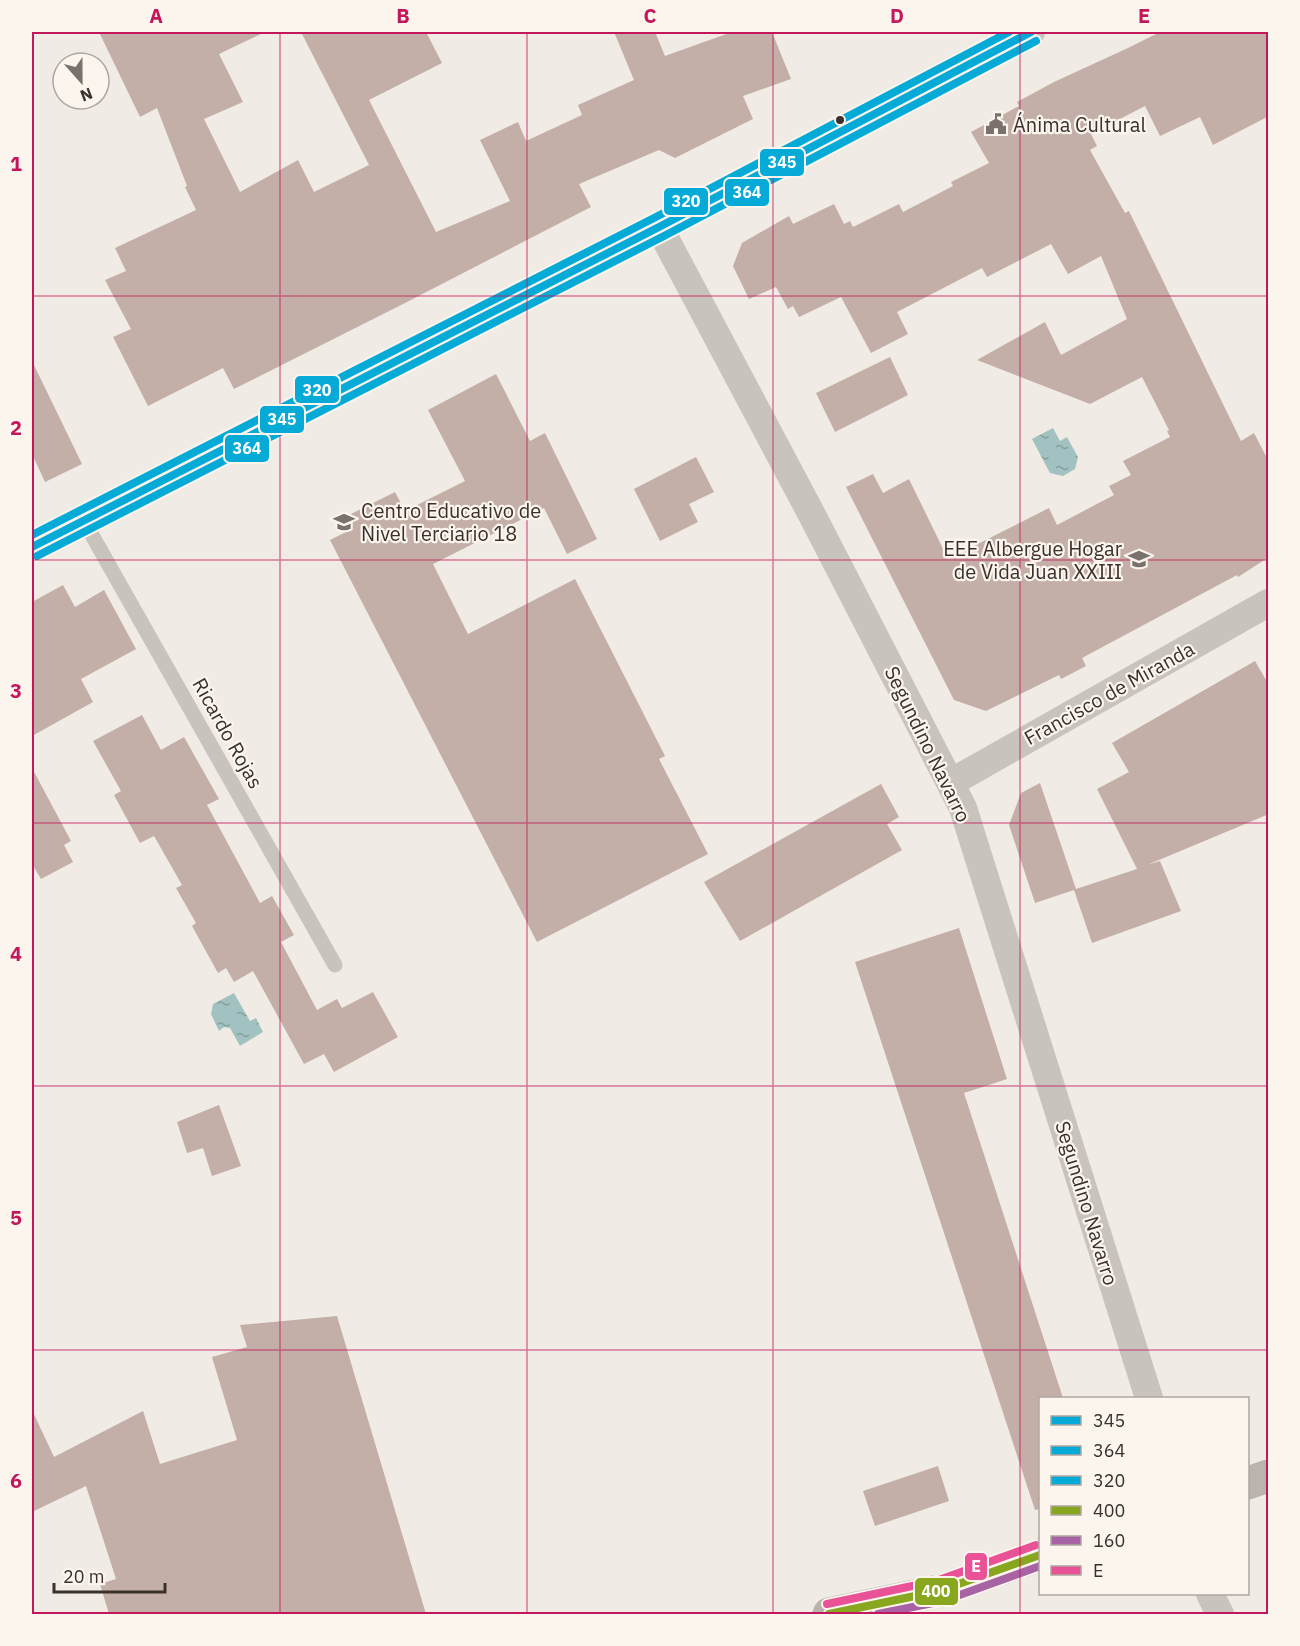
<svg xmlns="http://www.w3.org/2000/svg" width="1300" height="1646" viewBox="0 0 1300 1646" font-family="'IBM Plex Sans',sans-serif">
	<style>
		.water { fill: url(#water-ripples) }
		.building { fill: #c3afa7 }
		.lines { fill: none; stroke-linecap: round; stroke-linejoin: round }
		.lane { stroke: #c9c3be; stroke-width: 15 }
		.street { stroke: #c9c3be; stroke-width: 28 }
		.secondary { stroke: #bab3ae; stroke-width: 33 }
		.bus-1-casing { stroke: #fbf5ee; stroke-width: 12 }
		.bus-2-casing { stroke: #fbf5ee; stroke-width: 12 }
		.bus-3-casing { stroke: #fbf5ee; stroke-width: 12 }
		.bus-4-casing { stroke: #fbf5ee; stroke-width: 12 }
		.bus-5-casing { stroke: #fbf5ee; stroke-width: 12 }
		.bus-6-casing { stroke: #fbf5ee; stroke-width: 12 }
		.bus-1 { stroke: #06aad7; stroke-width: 8 }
		.bus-2 { stroke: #06aad7; stroke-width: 8 }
		.bus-3 { stroke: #06aad7; stroke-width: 8 }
		.bus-4 { stroke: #89a61f; stroke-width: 8 }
		.bus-5 { stroke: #a863a4; stroke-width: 8 }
		.bus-6 { stroke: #ea5297; stroke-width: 8 }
		.grid { fill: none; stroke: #c2185b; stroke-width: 1.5; stroke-opacity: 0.55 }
		.bus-dot { fill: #3b302b; stroke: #fbf5ee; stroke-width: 2 }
		.labels { text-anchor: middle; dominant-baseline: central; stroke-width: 4.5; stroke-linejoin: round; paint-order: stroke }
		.poi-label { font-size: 20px; fill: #3b302b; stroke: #fbf5ee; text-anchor: start }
		.street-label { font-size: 20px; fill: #3b302b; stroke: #fbf5ee }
		.line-badge { stroke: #fbf5ee; stroke-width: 2 }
		.badge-label { font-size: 16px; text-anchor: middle; font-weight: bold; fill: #fff }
		.neatline { fill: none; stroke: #c2185b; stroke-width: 2 }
		.grid-label { font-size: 20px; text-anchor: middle; font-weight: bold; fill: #c2185b }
	</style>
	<defs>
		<pattern id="water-ripples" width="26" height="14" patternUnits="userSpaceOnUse" patternTransform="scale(1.5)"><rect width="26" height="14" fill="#a1c2c1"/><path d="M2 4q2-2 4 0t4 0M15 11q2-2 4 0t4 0" fill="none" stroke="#849e9d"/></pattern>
	</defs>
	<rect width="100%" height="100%" fill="#f0ebe5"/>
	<!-- water -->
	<path class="water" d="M 1053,428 L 1060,441 L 1067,437 L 1078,457 L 1075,469 L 1063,476 L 1050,473 L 1032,439 Z
		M 234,993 L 250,1021 L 256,1018 L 263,1032 L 240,1046 L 230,1028 L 224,1027 L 219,1031 L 211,1014 L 213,1004 Z"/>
	<!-- building -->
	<path class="building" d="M 99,32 L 265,32 L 219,54 L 243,102 L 204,119 L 240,192 L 298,160 L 314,192 L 369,165 L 301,32 L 426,32 L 442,63 L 369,100 L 436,232 L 510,201 L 480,140 L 518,122 L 526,141 L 582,115 L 578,105 L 634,80 L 614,32 L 655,32 L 665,56 L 732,32 L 772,32 L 791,79 L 743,96 L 753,119 L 675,158 L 659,150 L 579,184 L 591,207 L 407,302 L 234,389 L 223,368 L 148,406 L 113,337 L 131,329 L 105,280 L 126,271 L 115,248 L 196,210 L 185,187 L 187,186 L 157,108 L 140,117 Z
		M 1160,32 L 1269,32 L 1269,116 L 1213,145 L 1200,117 L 1160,136 L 1145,106 L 1091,134 L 1097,146 L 1090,150 L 1125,213 L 1129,211 L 1241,441 L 1254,433 L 1269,462 L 1269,557 L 1238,577 L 1237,575 L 1082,658 L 1086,666 L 1061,679 L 1059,675 L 986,711 L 954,700 L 846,487 L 873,474 L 883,493 L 909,479 L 948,559 L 1049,508 L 1057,525 L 1114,495 L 1109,486 L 1131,475 L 1123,461 L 1170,437 L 1167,431 L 1169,430 L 1142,377 L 1090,404 L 977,360 L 1045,322 L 1061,355 L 1127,319 L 1101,256 L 1068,274 L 1051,244 L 987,277 L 982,268 L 897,312 L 908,334 L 871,353 L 841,297 L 799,317 L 793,306 L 788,309 L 776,287 L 749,299 L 733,266 L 742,243 L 789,216 L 793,224 L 834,204 L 844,224 L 850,221 L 853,227 L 899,204 L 903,212 L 953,186 L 951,182 L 989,163 L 971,132 L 1019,106 L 1017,102 L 1054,82 L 1128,48 Z
		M 890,357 L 908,395 L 835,432 L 816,393 Z
		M 32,361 L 82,464 L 45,482 L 32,454 Z
		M 496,374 L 530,441 L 545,433 L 597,539 L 567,554 L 544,508 L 433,564 L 468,634 L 575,579 L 665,756 L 659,759 L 708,854 L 537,942 L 330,540 L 346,532 L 339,520 L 395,492 L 405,511 L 465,481 L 428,410 Z
		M 696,457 L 714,492 L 689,504 L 698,522 L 660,541 L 634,489 Z
		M 63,585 L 75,607 L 104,590 L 136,649 L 81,679 L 93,702 L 32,736 L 32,602 Z
		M 1255,661 L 1269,685 L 1269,814 L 1147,865 L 1160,861 L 1181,911 L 1092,943 L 1074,890 L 1035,903 L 1009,825 L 1021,793 L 1040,783 L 1076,889 L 1137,869 L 1097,789 L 1129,772 L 1112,743 Z
		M 142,715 L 161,750 L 184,737 L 219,799 L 207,805 L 260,903 L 272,896 L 294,935 L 281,942 L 317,1010 L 337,999 L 342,1008 L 373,992 L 398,1037 L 334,1072 L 324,1054 L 304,1064 L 253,971 L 234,982 L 226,968 L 218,973 L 192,926 L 196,923 L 176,888 L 182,885 L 154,836 L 140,843 L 114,795 L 121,791 L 93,741 Z
		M 32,768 L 71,841 L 64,845 L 73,862 L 41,879 L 32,864 Z
		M 881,784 L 899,817 L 887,824 L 902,850 L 740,941 L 704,882 Z
		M 959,928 L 1007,1079 L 964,1093 L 1063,1398 L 1041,1398 L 1041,1509 L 1035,1510 L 855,962 Z
		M 219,1105 L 241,1166 L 212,1176 L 203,1148 L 187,1153 L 177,1122 Z
		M 337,1316 L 426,1614 L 109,1614 L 100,1584 L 116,1579 L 86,1486 L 32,1512 L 32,1410 L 54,1457 L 143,1411 L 160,1464 L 237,1440 L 212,1357 L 247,1347 L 240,1325 Z
		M 938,1466 L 949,1501 L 875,1526 L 863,1491 Z"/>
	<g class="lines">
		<!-- lane -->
		<path class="lane" d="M 84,521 L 335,965"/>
		<!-- street -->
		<path class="street" d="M 659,227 L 812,515 L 963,808 L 1149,1398
			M 32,547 L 659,227 L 1031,32
			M 950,783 L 1268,603
			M 1210,1594 L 1220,1614"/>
		<!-- secondary -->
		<path class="secondary" d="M 1248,1483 L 1268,1476
			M 829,1614 L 939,1591 L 1040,1555"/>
		<defs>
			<path id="bus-1" d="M 32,547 L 659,227 L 1031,32"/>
			<path id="bus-2" d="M 37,556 L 664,236 L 1036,41"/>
			<path id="bus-3" d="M 32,535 L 654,218 L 1009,32"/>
			<path id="bus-4" d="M 829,1614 L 939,1591 L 1040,1555"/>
			<path id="bus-5" d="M 878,1614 L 943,1601 L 1040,1566"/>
			<path id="bus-6" d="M 827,1604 L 936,1581 L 1036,1545"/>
		</defs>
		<!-- bus-1 casing -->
		<use href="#bus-1" class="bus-1-casing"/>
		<!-- bus-2 casing -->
		<use href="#bus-2" class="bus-2-casing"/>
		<!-- bus-3 casing -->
		<use href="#bus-3" class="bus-3-casing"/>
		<!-- bus-4 casing -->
		<use href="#bus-4" class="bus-4-casing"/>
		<!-- bus-5 casing -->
		<use href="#bus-5" class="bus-5-casing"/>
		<!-- bus-6 casing -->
		<use href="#bus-6" class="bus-6-casing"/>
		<!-- bus-1 -->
		<use href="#bus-1" class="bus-1"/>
		<!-- bus-2 -->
		<use href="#bus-2" class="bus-2"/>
		<!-- bus-3 -->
		<use href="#bus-3" class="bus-3"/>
		<!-- bus-4 -->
		<use href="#bus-4" class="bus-4"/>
		<!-- bus-5 -->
		<use href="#bus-5" class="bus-5"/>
		<!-- bus-6 -->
		<use href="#bus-6" class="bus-6"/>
	</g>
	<!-- grid -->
	<path class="grid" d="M 280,32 L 280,1614M 527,32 L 527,1614M 773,32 L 773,1614M 1020,32 L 1020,1614M 32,296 L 1268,296M 32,560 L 1268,560M 32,823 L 1268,823M 32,1086 L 1268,1086M 32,1350 L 1268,1350"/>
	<!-- icons -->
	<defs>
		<symbol id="civic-bare" viewBox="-9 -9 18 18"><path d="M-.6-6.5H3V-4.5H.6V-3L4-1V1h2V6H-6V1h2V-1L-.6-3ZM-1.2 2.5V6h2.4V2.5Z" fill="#7a716c" stroke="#fbf5ee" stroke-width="2.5" paint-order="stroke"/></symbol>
		<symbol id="school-bare" viewBox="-9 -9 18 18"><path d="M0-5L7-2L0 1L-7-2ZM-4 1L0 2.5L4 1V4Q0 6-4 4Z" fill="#7a716c" stroke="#fbf5ee" stroke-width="2.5" paint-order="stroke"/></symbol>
	</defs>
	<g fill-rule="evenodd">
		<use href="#civic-bare" x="981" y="109" width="30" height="30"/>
		<use href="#school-bare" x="329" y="507" width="30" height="30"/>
		<use href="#school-bare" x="1124" y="544" width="30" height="30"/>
	</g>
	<!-- markers -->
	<circle class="bus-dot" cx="840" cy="120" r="5"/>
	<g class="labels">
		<!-- poi labels -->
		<g class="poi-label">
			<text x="1013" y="124">Ánima Cultural</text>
			<text x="361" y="510">Centro Educativo de<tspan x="361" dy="23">Nivel Terciario 18</tspan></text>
			<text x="1122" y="548" text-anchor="end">EEE Albergue Hogar<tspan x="1122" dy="23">de Vida Juan XXIII</tspan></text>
		</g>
		<!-- street labels -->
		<g class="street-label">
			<text transform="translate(1109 693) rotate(-29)">Francisco de Miranda</text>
			<text transform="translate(228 733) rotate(61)">Ricardo Rojas</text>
			<text transform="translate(928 744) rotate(64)">Segundino Navarro</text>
			<text transform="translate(1087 1203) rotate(73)">Segundino Navarro</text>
		</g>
	</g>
	<g class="line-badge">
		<rect x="759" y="148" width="46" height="29" rx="6" fill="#06aad7"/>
		<rect x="724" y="178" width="46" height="29" rx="6" fill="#06aad7"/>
		<rect x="663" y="187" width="46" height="29" rx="6" fill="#06aad7"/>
		<rect x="294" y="375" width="46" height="29" rx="6" fill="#06aad7"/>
		<rect x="259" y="405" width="46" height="29" rx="6" fill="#06aad7"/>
		<rect x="224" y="434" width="46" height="29" rx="6" fill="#06aad7"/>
		<rect x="964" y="1552" width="24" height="29" rx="6" fill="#ea5297"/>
		<rect x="914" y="1577" width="45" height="29" rx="6" fill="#89a61f"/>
	</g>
	<g class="badge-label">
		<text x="782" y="168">345</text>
		<text x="747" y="198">364</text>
		<text x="686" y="207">320</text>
		<text x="317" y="396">320</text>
		<text x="282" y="425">345</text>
		<text x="247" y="454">364</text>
		<text x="976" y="1572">E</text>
		<text x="936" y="1597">400</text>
	</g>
	<!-- border -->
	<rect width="1300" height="1646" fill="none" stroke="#fbf5ee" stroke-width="66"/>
	<!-- legend -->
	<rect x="1039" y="1397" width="210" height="198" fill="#fbf5ee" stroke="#aea6a0" stroke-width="1.5"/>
	<rect x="1051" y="1416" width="30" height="9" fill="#06aad7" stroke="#aea6a0" stroke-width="1.5"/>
	<text x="1093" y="1427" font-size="18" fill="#3b302b">345</text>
	<rect x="1051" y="1446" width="30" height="9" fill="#06aad7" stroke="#aea6a0" stroke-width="1.5"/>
	<text x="1093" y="1457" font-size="18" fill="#3b302b">364</text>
	<rect x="1051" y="1476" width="30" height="9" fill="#06aad7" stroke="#aea6a0" stroke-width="1.5"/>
	<text x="1093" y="1487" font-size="18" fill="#3b302b">320</text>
	<rect x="1051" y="1506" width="30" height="9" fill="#89a61f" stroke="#aea6a0" stroke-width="1.5"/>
	<text x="1093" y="1517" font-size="18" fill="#3b302b">400</text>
	<rect x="1051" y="1536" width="30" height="9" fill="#a863a4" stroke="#aea6a0" stroke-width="1.5"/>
	<text x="1093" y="1547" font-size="18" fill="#3b302b">160</text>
	<rect x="1051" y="1566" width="30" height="9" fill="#ea5297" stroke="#aea6a0" stroke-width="1.5"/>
	<text x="1093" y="1577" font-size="18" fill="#3b302b">E</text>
	<!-- north arrow -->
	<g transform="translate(81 81) rotate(159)"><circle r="28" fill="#fbf5ee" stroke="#aea6a0" stroke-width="1.5"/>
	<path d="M0-4.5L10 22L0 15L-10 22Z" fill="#7a716c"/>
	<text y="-9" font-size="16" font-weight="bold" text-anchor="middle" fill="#3b302b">N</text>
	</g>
	<!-- scale -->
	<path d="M54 1583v9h111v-9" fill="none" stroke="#3b302b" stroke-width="3"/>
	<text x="63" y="1583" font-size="18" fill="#3b302b" stroke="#fbf5ee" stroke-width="4.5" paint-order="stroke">20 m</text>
	<rect x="33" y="33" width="1234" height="1580" class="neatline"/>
	<g class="grid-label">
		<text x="156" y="23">A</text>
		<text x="403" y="23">B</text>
		<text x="650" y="23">C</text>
		<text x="897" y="23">D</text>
		<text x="1144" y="23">E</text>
		<text x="16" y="171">1</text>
		<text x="16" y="435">2</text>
		<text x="16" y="698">3</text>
		<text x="16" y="961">4</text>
		<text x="16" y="1225">5</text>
		<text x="16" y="1488">6</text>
	</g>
</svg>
